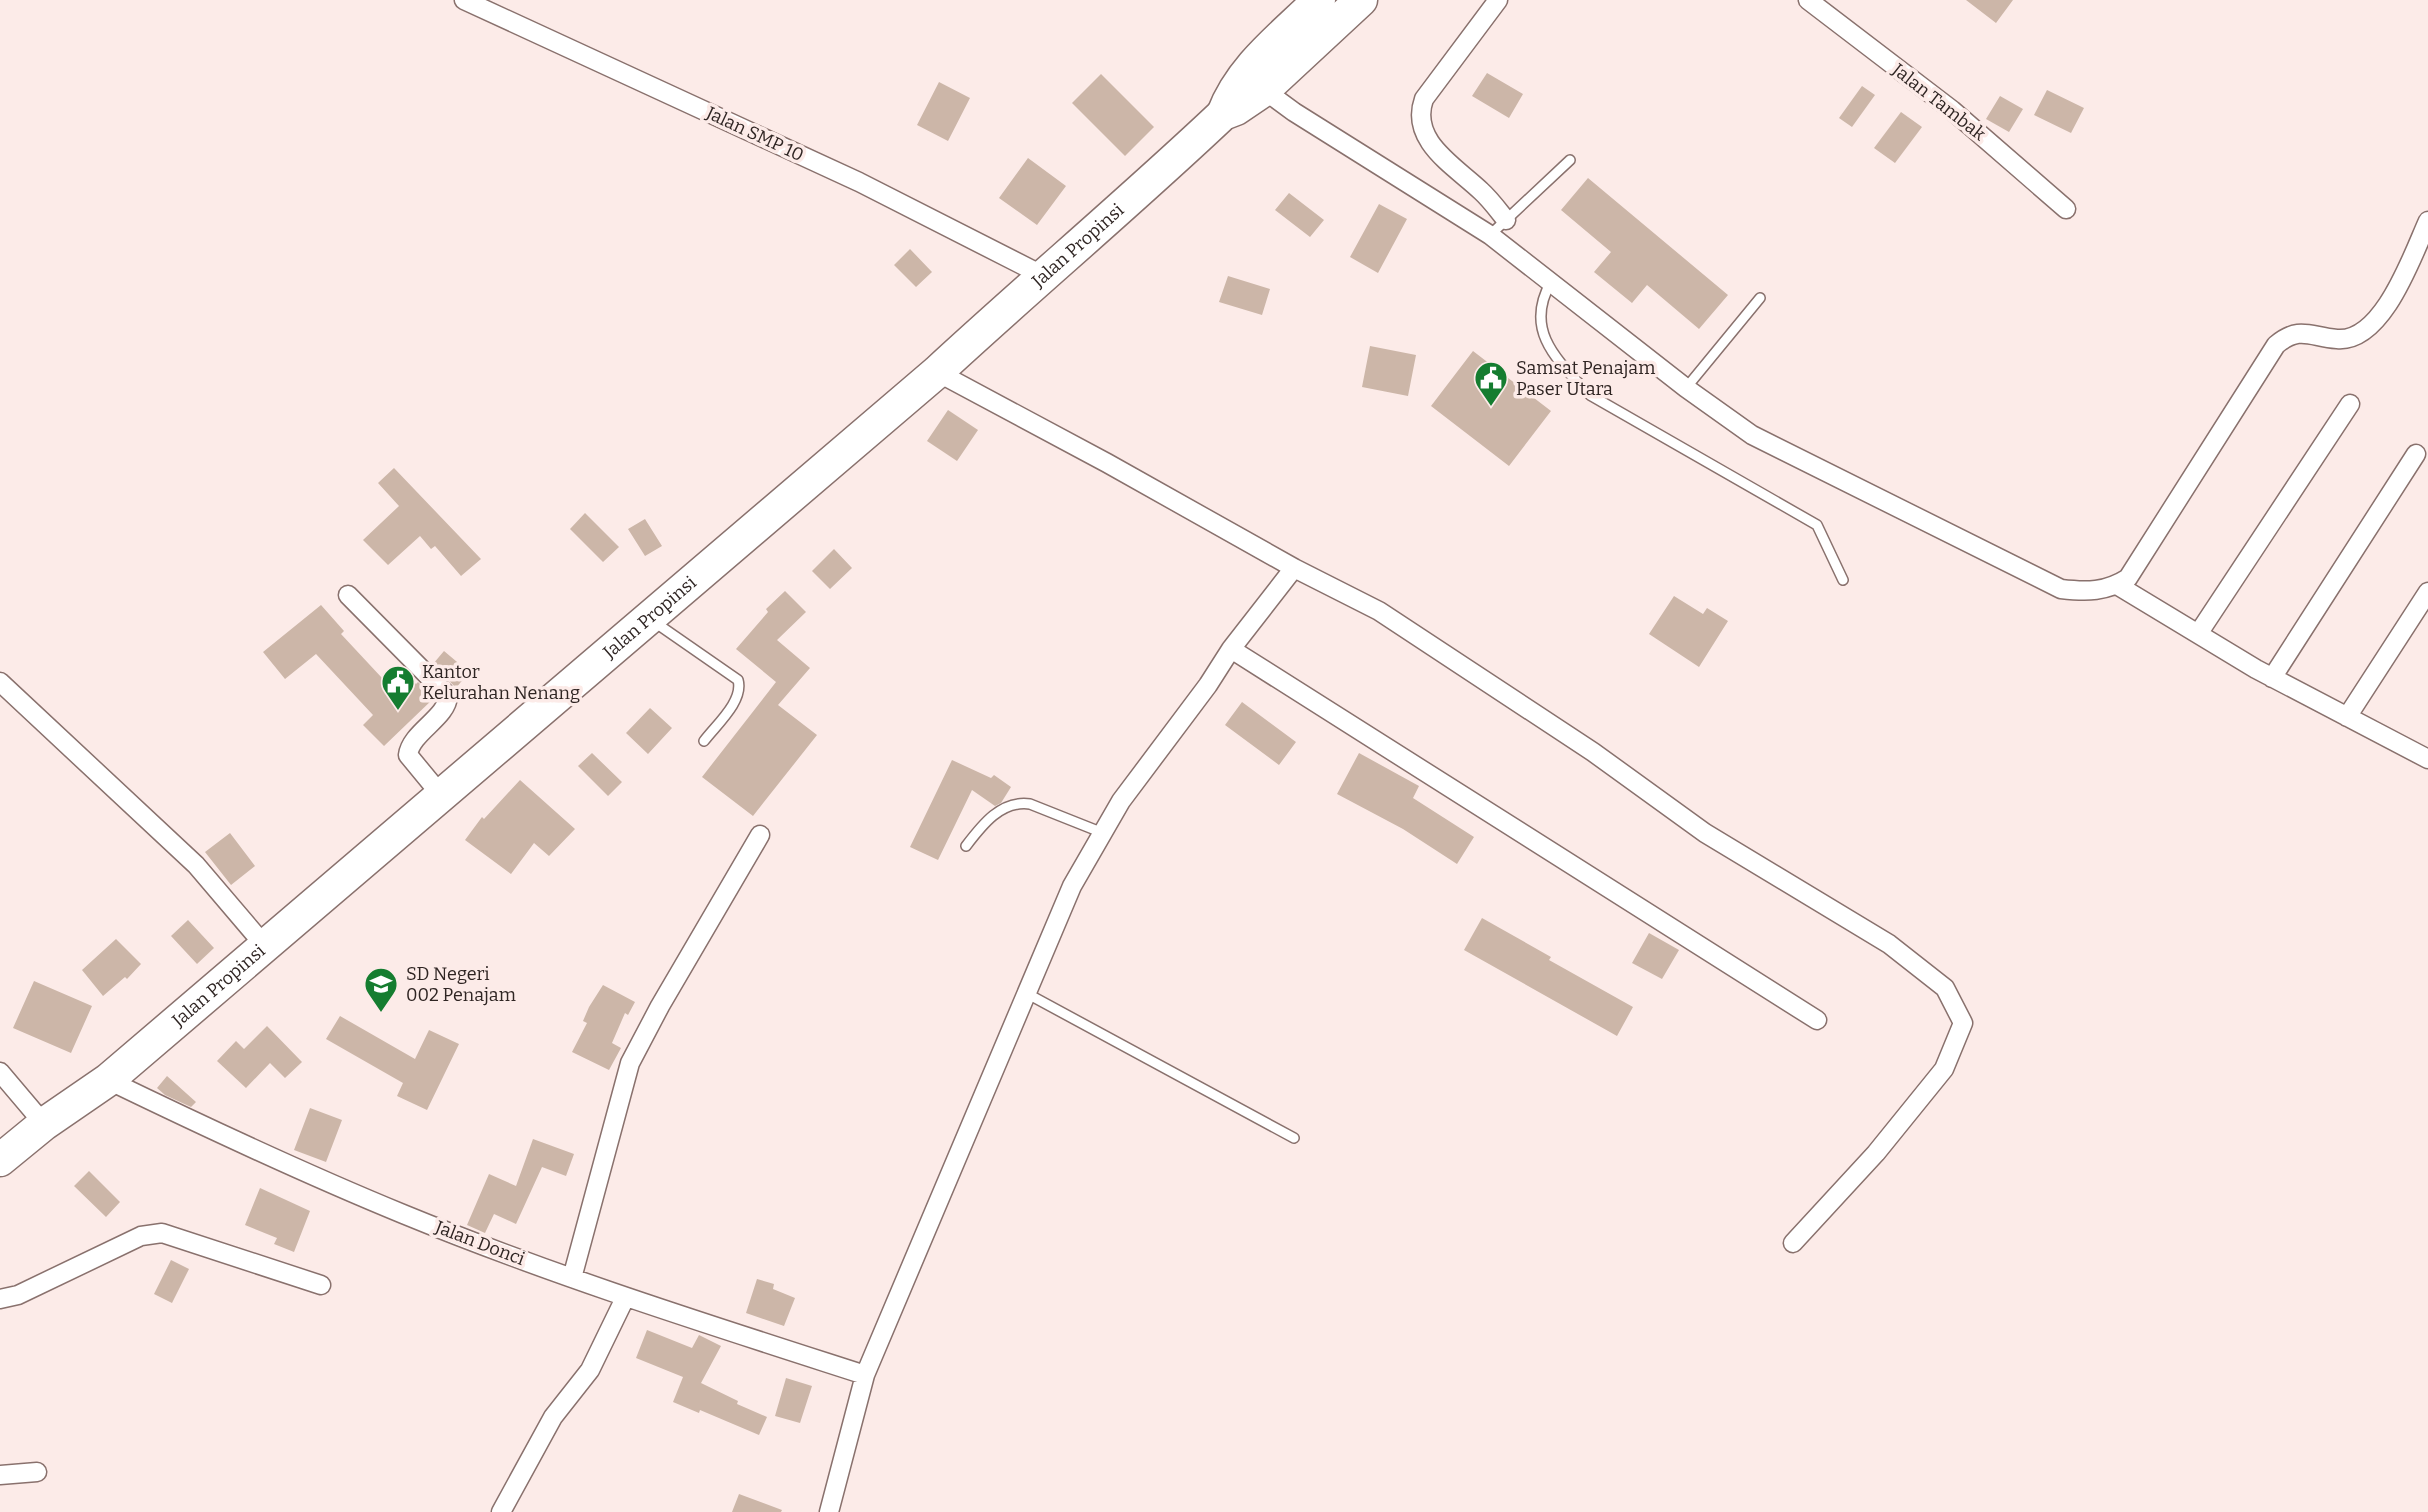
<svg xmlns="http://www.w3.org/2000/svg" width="2428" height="1512" viewBox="0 0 2428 1512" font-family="Bitter,serif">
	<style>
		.building { fill: #ccb6a8 }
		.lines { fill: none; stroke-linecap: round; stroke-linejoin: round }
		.lane-casing { stroke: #89716d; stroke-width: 12 }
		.street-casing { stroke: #89716d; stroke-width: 21 }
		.highway-casing { stroke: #89716d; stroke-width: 35 }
		.lane { stroke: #fff; stroke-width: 9 }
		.street { stroke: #fff; stroke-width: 18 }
		.highway { stroke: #fff; stroke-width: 32 }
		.labels { text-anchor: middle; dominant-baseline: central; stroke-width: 7; stroke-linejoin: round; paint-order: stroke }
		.street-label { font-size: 18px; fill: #2f2523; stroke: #fcebe8 }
		.poi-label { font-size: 18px; fill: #2f2523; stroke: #fcebe8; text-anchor: start }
	</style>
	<rect width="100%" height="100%" fill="#fcebe8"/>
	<!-- building -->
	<path class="building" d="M 1966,0 L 2013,0 L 1996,23 Z
		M 1487,73 L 1523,94 L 1509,118 L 1472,96 Z
		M 1101,74 L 1154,127 L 1125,156 L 1072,103 Z
		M 939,82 L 970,98 L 948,141 L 917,125 Z
		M 1862,86 L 1875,95 L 1852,127 L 1839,118 Z
		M 2047,90 L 2084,108 L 2071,133 L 2034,115 Z
		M 2000,96 L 2023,109 L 2009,132 L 1986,119 Z
		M 1901,112 L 1922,127 L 1895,163 L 1874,148 Z
		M 1028,158 L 1066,186 L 1037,225 L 999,198 Z
		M 1588,178 L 1728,295 L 1699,329 L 1647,285 L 1632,303 L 1594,272 L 1611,252 L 1561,210 Z
		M 1289,193 L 1324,220 L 1310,237 L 1275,210 Z
		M 1379,204 L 1407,219 L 1378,273 L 1350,257 Z
		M 910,249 L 932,272 L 916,287 L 894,265 Z
		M 1228,276 L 1270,289 L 1262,315 L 1219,302 Z
		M 1370,346 L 1416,355 L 1408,396 L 1362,387 Z
		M 1473,351 L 1551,411 L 1509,466 L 1431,406 Z
		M 948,410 L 978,430 L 957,461 L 927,441 Z
		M 394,468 L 481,559 L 461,576 L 435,546 L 431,549 L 420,536 L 388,565 L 363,540 L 399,506 L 378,483 Z
		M 585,513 L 619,547 L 603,562 L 570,529 Z
		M 645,519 L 662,546 L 645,556 L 628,529 Z
		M 834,549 L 852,568 L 830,589 L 812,571 Z
		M 785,591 L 806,612 L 777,640 L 810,668 L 778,705 L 817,735 L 753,816 L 702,777 L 776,682 L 736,649 L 768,612 L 766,609 Z
		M 1674,596 L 1703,614 L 1707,608 L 1728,621 L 1699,667 L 1649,634 Z
		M 321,605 L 344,631 L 341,634 L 396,693 L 411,679 L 416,684 L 418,682 L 434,698 L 384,746 L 363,725 L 373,715 L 316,654 L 285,679 L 263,652 Z
		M 444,651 L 469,672 L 456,688 L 433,664 Z
		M 1242,702 L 1296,742 L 1279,765 L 1225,725 Z
		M 650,708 L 672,728 L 648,754 L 626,733 Z
		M 592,753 L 622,782 L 608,796 L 578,766 Z
		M 1359,753 L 1419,786 L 1413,798 L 1474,837 L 1457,864 L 1403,829 L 1337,794 Z
		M 952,760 L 991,778 L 994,775 L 1011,787 L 1001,803 L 995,806 L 972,790 L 938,860 L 910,847 Z
		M 520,780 L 575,829 L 549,856 L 534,843 L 511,874 L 465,840 L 482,817 L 484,819 Z
		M 230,833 L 255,866 L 231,885 L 205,852 Z
		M 1482,918 L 1551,957 L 1549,960 L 1633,1007 L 1617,1036 L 1464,950 Z
		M 188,920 L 214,948 L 197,964 L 171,936 Z
		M 1649,933 L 1679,950 L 1662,979 L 1632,963 Z
		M 116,939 L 141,964 L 127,979 L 125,977 L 103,996 L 82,970 Z
		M 34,981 L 92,1006 L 71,1053 L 13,1028 Z
		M 603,985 L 635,1002 L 628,1015 L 625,1013 L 612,1043 L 621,1048 L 609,1070 L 572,1052 L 587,1023 L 583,1021 L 589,1007 Z
		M 340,1016 L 415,1059 L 429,1030 L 459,1044 L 427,1110 L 397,1096 L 403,1083 L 326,1039 Z
		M 267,1026 L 302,1062 L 285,1078 L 270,1063 L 246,1088 L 217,1061 L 236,1041 L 244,1049 Z
		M 167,1076 L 196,1102 L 191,1107 L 165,1095 L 157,1088 Z
		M 310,1108 L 342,1120 L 326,1162 L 294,1150 Z
		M 533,1139 L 574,1154 L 566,1176 L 542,1167 L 516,1224 L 494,1214 L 485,1233 L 467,1225 L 489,1174 L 516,1186 Z
		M 89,1171 L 120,1202 L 106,1217 L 74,1186 Z
		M 260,1188 L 310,1211 L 294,1252 L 274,1244 L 277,1238 L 245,1225 Z
		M 171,1260 L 189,1269 L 172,1303 L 154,1294 Z
		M 757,1279 L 774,1284 L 773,1289 L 795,1298 L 784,1326 L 746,1313 Z
		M 647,1330 L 692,1348 L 699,1335 L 721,1346 L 701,1383 L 738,1401 L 737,1404 L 767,1417 L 759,1435 L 700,1410 L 699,1413 L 673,1402 L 683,1377 L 636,1358 Z
		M 786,1378 L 812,1386 L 800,1423 L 775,1416 Z
		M 739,1494 L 782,1510 L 781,1512 L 732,1512 Z"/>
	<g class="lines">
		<defs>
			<path id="lane" d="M 1490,235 L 1570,160
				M 1551,282 C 1523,331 1558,361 1590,395 L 1817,525 L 1843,580
				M 1686,388 L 1760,298
				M 653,621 L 738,680 C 744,701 716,725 704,741
				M 966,846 C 982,825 1001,800 1030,804 L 1103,833
				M 1026,993 L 1294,1138"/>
			<path id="street" d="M 464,0 L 859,182 L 1042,275
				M 1498,0 L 1424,99 C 1409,141 1455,166 1481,191 C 1490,199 1498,210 1506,220
				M 1808,0 L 1952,110 L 2066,209
				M 1260,87 L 1294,112 L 1490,235 L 1686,388 L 1752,435 L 2061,589 C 2087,592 2106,592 2128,578 L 2276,345 C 2300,325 2310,337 2337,339 C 2383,343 2413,254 2428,221
				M 1294,568 L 1379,611 L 1593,752 L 1705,833 L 1889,944 L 1945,988 L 1963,1023 L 1944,1069 L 1876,1153 L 1793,1243
				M 2117,585 L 2256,669 L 2428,759
				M 348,595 L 448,696 C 447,718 411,732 408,755 L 441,795
				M 2198,634 L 2350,404
				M 1231,649 L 1817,1020
				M 2272,678 L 2416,454
				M 0,682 L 196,865 L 265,946
				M 2347,717 L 2428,592
				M 0,1072 L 44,1124
				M 108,1080 C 205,1127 303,1173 403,1214 C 554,1276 710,1325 865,1375
				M 572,1278 L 630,1063 L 660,1006 L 760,835
				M 0,1299 L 18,1295 L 141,1236 L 162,1233 L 321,1285
				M 0,1475 L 37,1472
				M 501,1512 L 553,1417 L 590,1370 L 625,1298
				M 829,1512 L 865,1375 L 1072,886 L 1121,801 L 1208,685 L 1231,649 L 1294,568 L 1107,463 L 937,372"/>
			<g id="highway">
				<path d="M 1223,114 C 1241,66 1284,35 1319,0"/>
				<path id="s1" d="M 0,1160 L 44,1124 L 108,1080 L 937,372 C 1031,285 1130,202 1223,114 L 1236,109 L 1264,90 L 1361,0"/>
			</g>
		</defs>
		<!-- lane casing -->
		<use href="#lane" class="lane-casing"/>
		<!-- street casing -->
		<use href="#street" class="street-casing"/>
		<!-- highway casing -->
		<use href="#highway" class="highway-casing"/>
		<!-- lane -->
		<use href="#lane" class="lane"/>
		<!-- street -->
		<use href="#street" class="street"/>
		<!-- highway -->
		<use href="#highway" class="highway"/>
	</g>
	<!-- icons -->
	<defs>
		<symbol id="civic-pin" viewBox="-11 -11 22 30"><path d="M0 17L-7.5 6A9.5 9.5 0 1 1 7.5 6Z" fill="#157d30" stroke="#fcebe8"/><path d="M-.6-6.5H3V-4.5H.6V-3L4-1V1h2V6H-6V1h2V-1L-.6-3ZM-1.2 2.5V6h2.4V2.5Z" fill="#fff"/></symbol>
		<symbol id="school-pin" viewBox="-11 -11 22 30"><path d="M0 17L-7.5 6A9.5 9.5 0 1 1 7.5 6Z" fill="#157d30" stroke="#fcebe8"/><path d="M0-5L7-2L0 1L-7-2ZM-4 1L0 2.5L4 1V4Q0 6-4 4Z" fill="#fff"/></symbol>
	</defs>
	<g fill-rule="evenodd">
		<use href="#civic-pin" x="1472" y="359" width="38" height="52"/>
		<use href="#civic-pin" x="379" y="663" width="38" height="52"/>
		<use href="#school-pin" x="362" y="965" width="38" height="52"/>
	</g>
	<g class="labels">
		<!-- street labels -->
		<g class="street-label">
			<text transform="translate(1939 102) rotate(38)">Jalan Tambak</text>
			<text transform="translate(755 134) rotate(25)">Jalan SMP 10</text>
			<text stroke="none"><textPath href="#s1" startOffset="1414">Jalan Propinsi</textPath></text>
			<text stroke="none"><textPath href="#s1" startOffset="847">Jalan Propinsi</textPath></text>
			<text stroke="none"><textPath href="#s1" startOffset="280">Jalan Propinsi</textPath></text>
			<text transform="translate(480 1243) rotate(21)">Jalan Donci</text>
		</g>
		<!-- poi labels -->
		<g class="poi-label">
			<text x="1516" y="368">Samsat Penajam<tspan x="1516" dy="21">Paser Utara</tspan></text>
			<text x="422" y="672">Kantor<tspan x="422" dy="21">Kelurahan Nenang</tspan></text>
			<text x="406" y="974">SD Negeri<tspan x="406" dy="21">002 Penajam</tspan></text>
		</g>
	</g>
</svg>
